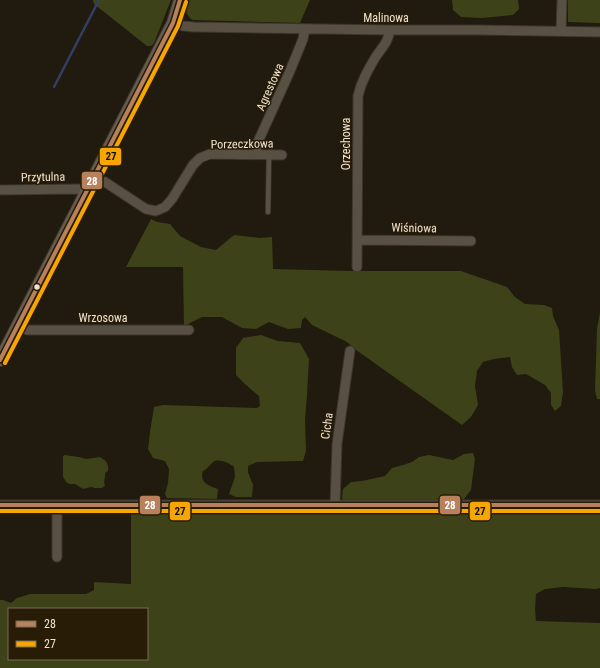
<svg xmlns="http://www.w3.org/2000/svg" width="600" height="668" viewBox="0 0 600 668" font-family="'Roboto Condensed',sans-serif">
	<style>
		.green { fill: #3d4218; fill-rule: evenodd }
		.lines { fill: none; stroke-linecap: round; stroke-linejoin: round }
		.stream { stroke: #304063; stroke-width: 2.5 }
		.lane-casing { stroke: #3c352c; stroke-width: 6 }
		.street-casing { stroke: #3c352c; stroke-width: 11 }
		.secondary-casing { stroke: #3c352c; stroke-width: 14 }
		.lane { stroke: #595044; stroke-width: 4.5 }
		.street { stroke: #595044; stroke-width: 9 }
		.secondary { stroke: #665b4d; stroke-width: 12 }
		.bus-1-casing { stroke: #291c06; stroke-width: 7 }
		.bus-2-casing { stroke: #291c06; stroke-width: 7 }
		.bus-1 { stroke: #b6815c; stroke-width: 4 }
		.bus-2 { stroke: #f7a600; stroke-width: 4 }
		.bus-dot { fill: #ece3d6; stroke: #291c06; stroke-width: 1.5 }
		.labels { text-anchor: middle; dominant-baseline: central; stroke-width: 3; stroke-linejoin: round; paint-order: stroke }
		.street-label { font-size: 12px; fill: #ece3d6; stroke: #291c06 }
		.line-badge { stroke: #291c06; stroke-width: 1.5 }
		.badge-label { font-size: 11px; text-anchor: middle; font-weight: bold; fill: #fff }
		.pale-badge-label { font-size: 11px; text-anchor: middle; font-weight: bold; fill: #111 }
	</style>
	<rect width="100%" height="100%" fill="#211a0e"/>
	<!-- green -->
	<path class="green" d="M 93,0 L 171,0 L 154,43 L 151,46 L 147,46 L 94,4 Z
		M 188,0 L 310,0 L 300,23 L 193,20 C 185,16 185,7 188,0 Z
		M 452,0 L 518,0 L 519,9 L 513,15 L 482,18 L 461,17 L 453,10 Z
		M 568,0 L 600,0 L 600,23 L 568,22 Z
		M 151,219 L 157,222 L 170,224 L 180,236 L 201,247 L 216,250 L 234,235 L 260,238 L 272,237 L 273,269 L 351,271 L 461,271 L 507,287 L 515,297 L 525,304 L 544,305 L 552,308 L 553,316 L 559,330 L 563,392 L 561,406 L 555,411 L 551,405 L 551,393 L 545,385 L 526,374 L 517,375 L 512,367 L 510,357 L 494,359 L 483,362 L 477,371 L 475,386 L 478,405 L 471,417 L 462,425 L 356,350 L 347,342 L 312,325 L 305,317 L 302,320 L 301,328 L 288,329 L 269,322 L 256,329 L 242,328 L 222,317 L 202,317 L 184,326 L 183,267 L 126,267 Z
		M 600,312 L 600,399 L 597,399 L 595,390 L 597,329 Z
		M 261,335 L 278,341 L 300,343 L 309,359 L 307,395 L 305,420 L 306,451 L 303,461 L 257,462 L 248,466 L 248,472 L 253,485 L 252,497 L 236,497 L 229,494 L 235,477 L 234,467 C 229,463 219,458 213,462 C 209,465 208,469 203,471 C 199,482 209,486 218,489 L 217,499 L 167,498 L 165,494 L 168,483 L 169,469 L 165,461 L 153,458 L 148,449 L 150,432 L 154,407 L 163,405 L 257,408 L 260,406 L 259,396 L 246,385 L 236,375 L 236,348 L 243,338 Z
		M 473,453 L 475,459 L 471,490 L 464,499 L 455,500 L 343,500 L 342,498 L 343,489 L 351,482 L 362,481 L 385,476 L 392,468 L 403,465 L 412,462 L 419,457 L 429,455 L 453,460 L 464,454 Z
		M 65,455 L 79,457 L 86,459 L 100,457 C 106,461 109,463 108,471 L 105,473 C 106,477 103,481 105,486 L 102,488 L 95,488 L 91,487 L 83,489 L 75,484 L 70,484 L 67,483 L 63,477 L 63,456 Z
		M 331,509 L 483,511 L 600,511 L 600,588 L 596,589 L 563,587 L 545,589 L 536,594 L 535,610 L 536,621 L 600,623 L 600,668 L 0,668 L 0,600 L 3,600 L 11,603 L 17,598 L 30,594 L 86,594 L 94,590 L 94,582 L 131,584 L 131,510 ZM 9,609 L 147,609 L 147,659 L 9,659 Z"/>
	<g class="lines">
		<!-- stream -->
		<path class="stream" d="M 54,87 L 99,0"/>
		<defs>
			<path id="lane" d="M 268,212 L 269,155"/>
			<path id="street" d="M 173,23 L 183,26 L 194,27 L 390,30 L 478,30 L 600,32
				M 561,31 L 562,0
				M 256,154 L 257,144 L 290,71 L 303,39 L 305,29
				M 94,178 L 105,182 L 146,209 L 156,211 L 165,207 L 172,199 L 193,165 L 200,158 L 210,154 L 282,155
				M 0,190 L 79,189 L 86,192
				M 357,240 L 471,241
				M 357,267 L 358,96 C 361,82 368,70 375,58 C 382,47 388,43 390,30
				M 17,326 L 27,330 L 189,330
				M 0,505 L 600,505
				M 335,505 L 337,444 L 350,351
				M 57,557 L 57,505"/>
			<path id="secondary" d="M 0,360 L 158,52 L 173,23 L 180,0"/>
		</defs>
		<!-- lane casing -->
		<use href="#lane" class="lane-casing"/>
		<!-- street casing -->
		<use href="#street" class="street-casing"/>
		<!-- secondary casing -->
		<use href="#secondary" class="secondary-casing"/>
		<!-- lane -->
		<use href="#lane" class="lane"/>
		<!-- street -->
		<use href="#street" class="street"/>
		<!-- secondary -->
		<use href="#secondary" class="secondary"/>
		<defs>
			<path id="bus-1" d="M 0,360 L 173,23 L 180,0
				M 0,505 L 600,505"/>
			<path id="bus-2" d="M 5,363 L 178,26 L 186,2
				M 0,511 L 600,511"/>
		</defs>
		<!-- bus-1 casing -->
		<use href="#bus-1" class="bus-1-casing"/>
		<!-- bus-2 casing -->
		<use href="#bus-2" class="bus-2-casing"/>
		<!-- bus-1 -->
		<use href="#bus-1" class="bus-1"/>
		<!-- bus-2 -->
		<use href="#bus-2" class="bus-2"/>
	</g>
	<!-- markers -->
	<circle class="bus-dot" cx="37" cy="287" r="3.5"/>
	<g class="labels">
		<!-- street labels -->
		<g class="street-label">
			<text x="386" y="18">Malinowa</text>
			<text transform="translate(270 87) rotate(-66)">Agrestowa</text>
			<text transform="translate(242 144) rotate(-1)">Porzeczkowa</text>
			<text transform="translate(346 144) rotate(-90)">Orzechowa</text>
			<text transform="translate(43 177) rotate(-1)">Przytulna</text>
			<text transform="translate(414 228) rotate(1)">Wiśniowa</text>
			<text x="103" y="318">Wrzosowa</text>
			<text transform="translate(327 426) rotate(-82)">Cicha</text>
		</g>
	</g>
	<g class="line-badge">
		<rect x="99" y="147" width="23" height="19" rx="4" fill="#f7a600"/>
		<rect x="81" y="171" width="22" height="19" rx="4" fill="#b6815c"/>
		<rect x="139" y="495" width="22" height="20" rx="4" fill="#b6815c"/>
		<rect x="439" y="495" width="22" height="20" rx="4" fill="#b6815c"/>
		<rect x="169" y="501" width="22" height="20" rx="4" fill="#f7a600"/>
		<rect x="469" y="501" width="22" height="20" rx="4" fill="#f7a600"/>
	</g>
	<g class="badge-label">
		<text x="92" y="185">28</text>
		<text x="150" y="509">28</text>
		<text x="450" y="509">28</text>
	</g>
	<g class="pale-badge-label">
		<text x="111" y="160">27</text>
		<text x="180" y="515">27</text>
		<text x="480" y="515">27</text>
	</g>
	<!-- legend -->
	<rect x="8" y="608" width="140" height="52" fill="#291c06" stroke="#776c59"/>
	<rect x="16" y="621" width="20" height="6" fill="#b6815c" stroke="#776c59"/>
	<text x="44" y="628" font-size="12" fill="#ece3d6">28</text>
	<rect x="16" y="641" width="20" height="6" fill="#f7a600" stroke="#776c59"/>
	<text x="44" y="648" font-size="12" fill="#ece3d6">27</text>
</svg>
